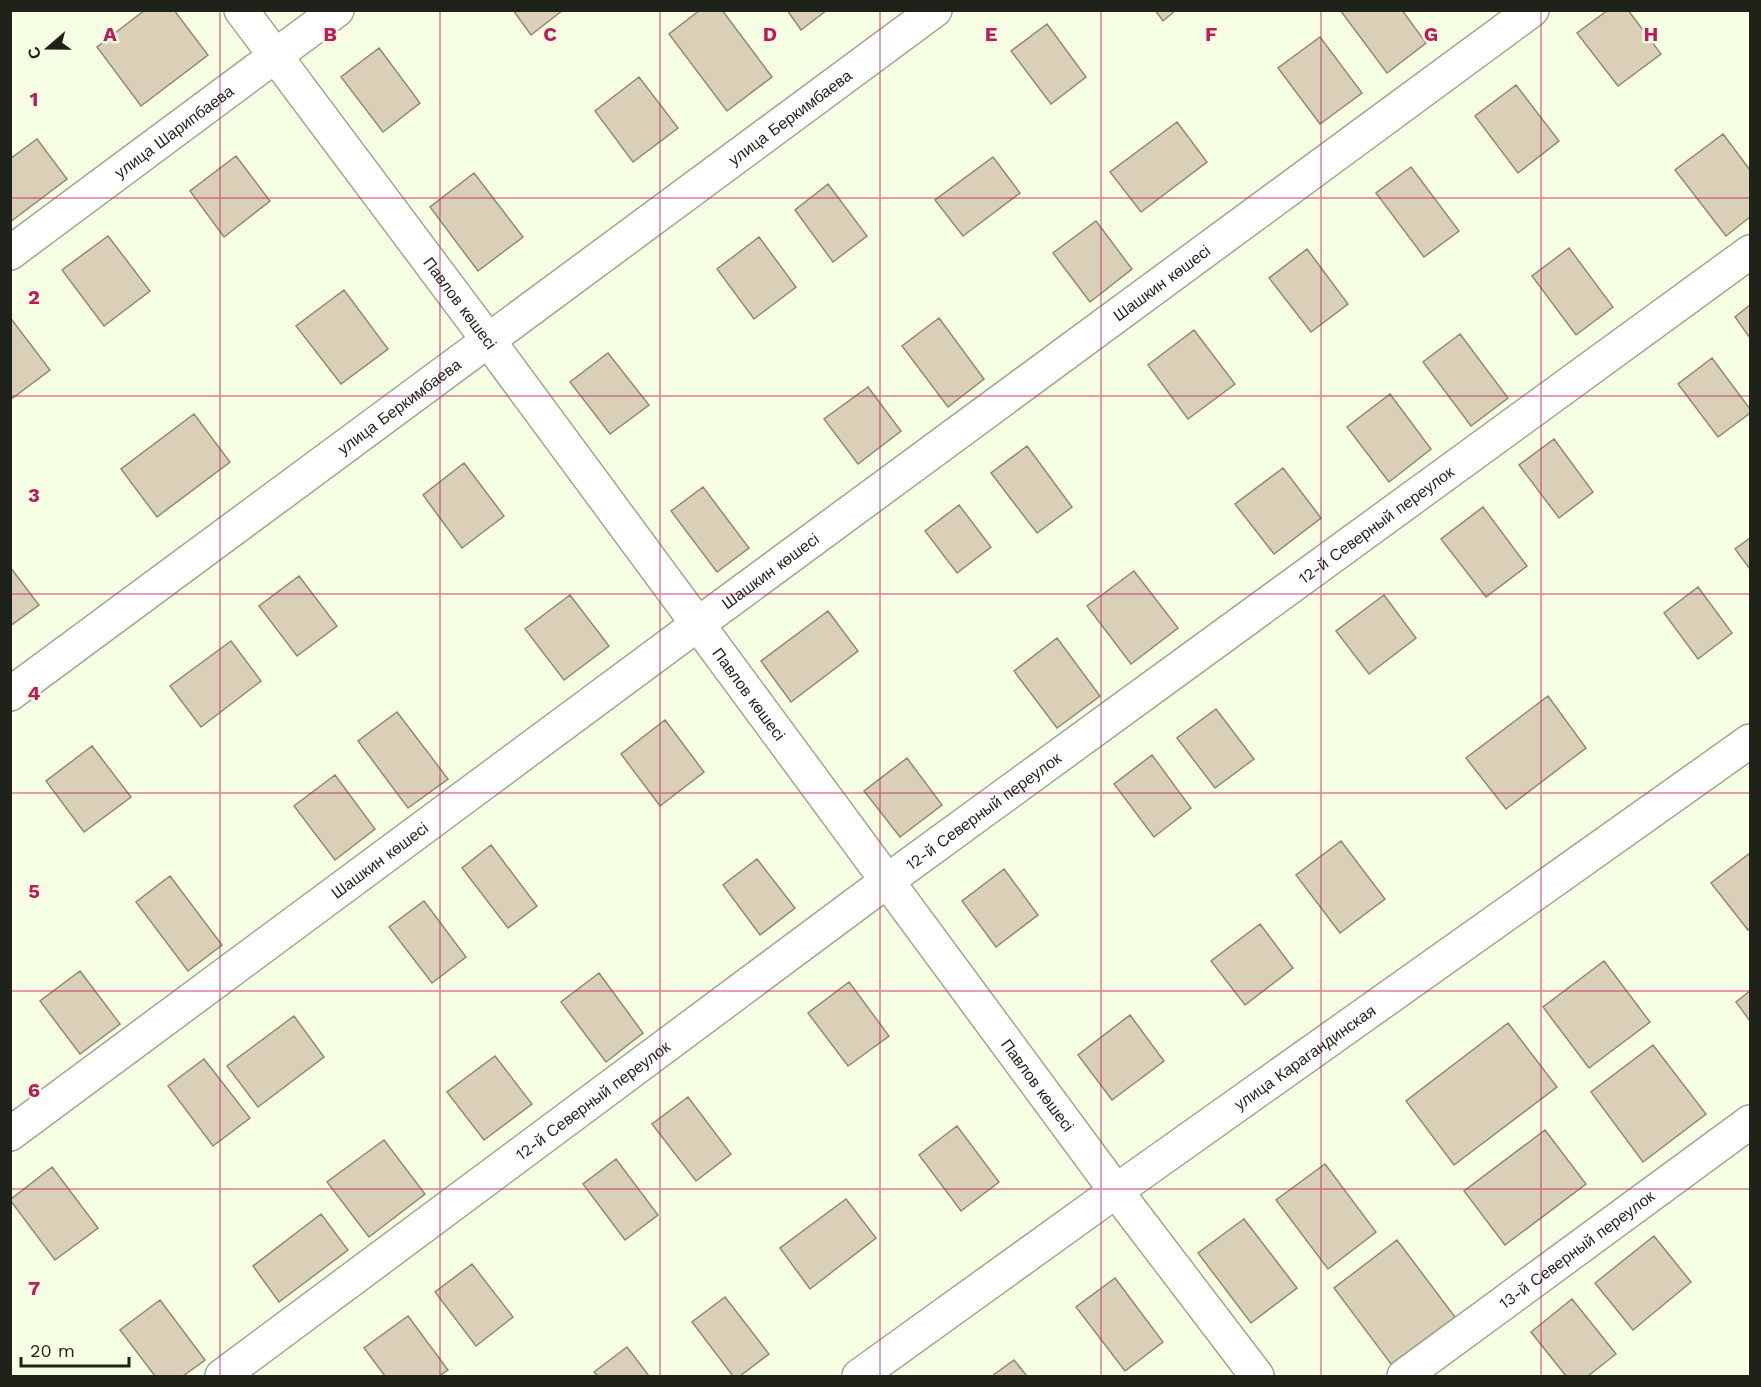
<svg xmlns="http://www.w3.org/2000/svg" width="1761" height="1387" viewBox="0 0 1761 1387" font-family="'Work Sans',sans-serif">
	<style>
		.building { fill: #dad0b7; stroke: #928971; stroke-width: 1.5 }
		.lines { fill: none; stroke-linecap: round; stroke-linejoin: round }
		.minor-casing { stroke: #a1a78e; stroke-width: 36 }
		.minor { stroke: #fff; stroke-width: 33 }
		.grid { fill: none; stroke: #c2185b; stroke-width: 1.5; stroke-opacity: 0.55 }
		.labels { text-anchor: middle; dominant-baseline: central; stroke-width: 5; stroke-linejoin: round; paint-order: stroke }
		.street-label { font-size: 16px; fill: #1f2218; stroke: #f6fee3 }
		.grid-label { font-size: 20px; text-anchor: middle; font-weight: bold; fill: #c2185b; stroke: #f6fee3; stroke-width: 5; stroke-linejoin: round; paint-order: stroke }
	</style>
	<rect width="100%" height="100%" fill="#f6fee3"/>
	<!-- building -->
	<path class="building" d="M 145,10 L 174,10 L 208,55 L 141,106 L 97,47 Z
		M 513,10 L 563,10 L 531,35 Z
		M 700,10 L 722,10 L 772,77 L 727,111 L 669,34 Z
		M 787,10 L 827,10 L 801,30 Z
		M 1155,10 L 1176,10 L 1163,21 Z
		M 1340,10 L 1402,10 L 1426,43 L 1387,73 Z
		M 1608,10 L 1628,10 L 1661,54 L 1618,86 L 1577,33 Z
		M 1047,24 L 1086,77 L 1051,104 L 1011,51 Z
		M 1320,37 L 1362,93 L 1320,124 L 1278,68 Z
		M 379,48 L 420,103 L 383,132 L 341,77 Z
		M 639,77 L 678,128 L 633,162 L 595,111 Z
		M 1516,85 L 1559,141 L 1518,173 L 1475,116 Z
		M 1177,122 L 1207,162 L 1141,212 L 1110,172 Z
		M 1723,134 L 1750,170 L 1750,217 L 1726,236 L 1675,170 Z
		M 37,139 L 67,179 L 10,222 L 10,159 Z
		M 236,156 L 270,201 L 224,237 L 190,191 Z
		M 993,157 L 1020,193 L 963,236 L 935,200 Z
		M 1411,167 L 1459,231 L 1424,257 L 1376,193 Z
		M 474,173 L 523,237 L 478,271 L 430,207 Z
		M 828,184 L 867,236 L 833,262 L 795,210 Z
		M 1096,221 L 1132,269 L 1090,302 L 1053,253 Z
		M 108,236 L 150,291 L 104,326 L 62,270 Z
		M 759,237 L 796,287 L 754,319 L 717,269 Z
		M 1569,248 L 1613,307 L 1576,335 L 1532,276 Z
		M 1307,249 L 1348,304 L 1311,332 L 1269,278 Z
		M 344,290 L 388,349 L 341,384 L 296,326 Z
		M 1750,305 L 1750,338 L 1735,317 Z
		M 939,318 L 984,379 L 948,407 L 902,346 Z
		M 12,320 L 50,370 L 10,400 L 10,321 Z
		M 1194,330 L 1235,384 L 1188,419 L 1148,365 Z
		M 1460,334 L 1508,398 L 1471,426 L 1423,362 Z
		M 608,353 L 649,405 L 610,434 L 570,382 Z
		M 1712,358 L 1750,409 L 1750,413 L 1718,437 L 1678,384 Z
		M 868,387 L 901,431 L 858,464 L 824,419 Z
		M 1390,394 L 1431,449 L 1389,482 L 1347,427 Z
		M 194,414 L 230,462 L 157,517 L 121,469 Z
		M 1554,439 L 1593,492 L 1559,518 L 1519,465 Z
		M 1027,446 L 1072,507 L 1037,533 L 991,473 Z
		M 464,463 L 504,516 L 462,548 L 423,495 Z
		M 1283,468 L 1321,518 L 1274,554 L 1235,504 Z
		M 703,487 L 749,548 L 717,572 L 671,511 Z
		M 959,505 L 991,547 L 957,573 L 925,531 Z
		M 1483,507 L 1527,566 L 1486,597 L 1441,539 Z
		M 1750,538 L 1750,569 L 1735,549 Z
		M 10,567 L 39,605 L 10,626 Z
		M 1134,571 L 1178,628 L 1131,664 L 1087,606 Z
		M 299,576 L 337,626 L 297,656 L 259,606 Z
		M 1698,587 L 1732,633 L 1698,659 L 1664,613 Z
		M 570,595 L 609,646 L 564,680 L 525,629 Z
		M 1384,595 L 1416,638 L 1369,674 L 1336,631 Z
		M 828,611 L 858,651 L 791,702 L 761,661 Z
		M 1057,638 L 1100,696 L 1057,728 L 1014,671 Z
		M 231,641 L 261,681 L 201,727 L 170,686 Z
		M 1548,696 L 1586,748 L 1506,809 L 1466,758 Z
		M 1216,709 L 1254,759 L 1215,788 L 1177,738 Z
		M 397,712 L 448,779 L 408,808 L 358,741 Z
		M 665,720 L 704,772 L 660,806 L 621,754 Z
		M 92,746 L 131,797 L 84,832 L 46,781 Z
		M 1152,755 L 1191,808 L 1154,837 L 1114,784 Z
		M 907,758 L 942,805 L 900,837 L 864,791 Z
		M 335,775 L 375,829 L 335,860 L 294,806 Z
		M 1341,841 L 1385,899 L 1340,933 L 1296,875 Z
		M 491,845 L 537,906 L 508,928 L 462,868 Z
		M 1750,853 L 1750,928 L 1748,930 L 1711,883 Z
		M 757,859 L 795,908 L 760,935 L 723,885 Z
		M 1004,869 L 1038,915 L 996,947 L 962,901 Z
		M 170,876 L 222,945 L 188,971 L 136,902 Z
		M 424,901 L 466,957 L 432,983 L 389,927 Z
		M 1260,924 L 1293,968 L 1245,1005 L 1211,961 Z
		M 1604,961 L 1650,1022 L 1589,1068 L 1543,1007 Z
		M 80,971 L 120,1024 L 80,1054 L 40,1001 Z
		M 599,973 L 643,1033 L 606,1062 L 561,1002 Z
		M 849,982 L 889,1036 L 848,1066 L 808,1013 Z
		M 1750,991 L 1750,1021 L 1736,1002 Z
		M 1130,1015 L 1164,1061 L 1112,1100 L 1078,1055 Z
		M 294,1016 L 324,1057 L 258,1107 L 227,1066 Z
		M 1508,1023 L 1557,1087 L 1454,1165 L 1406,1101 Z
		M 1653,1045 L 1706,1114 L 1643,1162 L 1591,1092 Z
		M 495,1056 L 532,1104 L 484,1140 L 447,1092 Z
		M 204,1059 L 250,1118 L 213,1146 L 168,1086 Z
		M 688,1097 L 731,1154 L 696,1181 L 652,1124 Z
		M 957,1126 L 999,1182 L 961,1211 L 919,1155 Z
		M 1545,1130 L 1586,1184 L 1505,1245 L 1464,1191 Z
		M 384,1140 L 425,1194 L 369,1237 L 327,1182 Z
		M 616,1159 L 658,1215 L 625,1240 L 583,1184 Z
		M 1325,1164 L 1376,1232 L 1328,1269 L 1276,1200 Z
		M 52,1167 L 98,1228 L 55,1260 L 10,1200 Z
		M 846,1199 L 876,1238 L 810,1289 L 780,1248 Z
		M 321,1214 L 348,1250 L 279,1302 L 253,1266 Z
		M 1244,1219 L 1297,1288 L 1251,1323 L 1198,1253 Z
		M 1654,1236 L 1691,1282 L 1633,1330 L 1595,1283 Z
		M 1397,1240 L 1455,1317 L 1391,1364 L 1334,1288 Z
		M 472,1264 L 513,1317 L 476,1346 L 435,1292 Z
		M 1115,1278 L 1163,1342 L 1125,1371 L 1076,1307 Z
		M 725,1297 L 769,1354 L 740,1376 L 733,1376 L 692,1322 Z
		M 1572,1299 L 1616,1354 L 1588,1376 L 1566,1376 L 1531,1332 Z
		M 160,1300 L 205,1360 L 183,1376 L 155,1376 L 120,1330 Z
		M 408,1316 L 448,1370 L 439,1376 L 385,1376 L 364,1348 Z
		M 627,1347 L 649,1376 L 598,1376 L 594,1372 Z
		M 1014,1360 L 1027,1376 L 992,1376 Z"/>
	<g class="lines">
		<defs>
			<g id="minor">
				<path id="s1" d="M 241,10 L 488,340 L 1116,1191 L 1257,1376"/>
				<path id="s2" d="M 10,253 L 337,10"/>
				<path id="s3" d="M 10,694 L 935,10"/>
				<path id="s4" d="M 10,1134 L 698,624 L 1532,10"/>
				<path id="s5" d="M 222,1376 L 887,881 L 1750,252"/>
				<path id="s6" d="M 859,1376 L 1116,1191 L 1750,741"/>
				<path id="s7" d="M 1404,1376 L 1750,1122"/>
			</g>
		</defs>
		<!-- minor casing -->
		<use href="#minor" class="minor-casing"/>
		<!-- minor -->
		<use href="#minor" class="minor"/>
	</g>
	<!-- grid -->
	<path class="grid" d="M 220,10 L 220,1376M 440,10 L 440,1376M 660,10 L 660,1376M 880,10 L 880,1376M 1101,10 L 1101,1376M 1321,10 L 1321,1376M 1541,10 L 1541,1376M 10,198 L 1750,198M 10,396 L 1750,396M 10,594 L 1750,594M 10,793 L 1750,793M 10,991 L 1750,991M 10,1189 L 1750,1189"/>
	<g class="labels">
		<!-- street labels -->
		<g class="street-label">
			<text stroke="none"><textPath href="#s3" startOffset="970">улица Беркимбаева</textPath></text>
			<text stroke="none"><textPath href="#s2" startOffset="204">улица Шарипбаева</textPath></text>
			<text stroke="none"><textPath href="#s4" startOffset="1432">Шашкин көшесі</textPath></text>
			<text stroke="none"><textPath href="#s1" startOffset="366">Павлов көшесі</textPath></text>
			<text stroke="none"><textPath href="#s3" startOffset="484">улица Беркимбаева</textPath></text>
			<text stroke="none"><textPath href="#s5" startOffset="1434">12-й Северный переулок</textPath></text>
			<text stroke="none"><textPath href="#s4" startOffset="946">Шашкин көшесі</textPath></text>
			<text stroke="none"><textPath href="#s1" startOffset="852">Павлов көшесі</textPath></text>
			<text stroke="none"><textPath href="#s5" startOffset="948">12-й Северный переулок</textPath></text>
			<text stroke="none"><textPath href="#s4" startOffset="460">Шашкин көшесі</textPath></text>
			<text stroke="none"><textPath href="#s6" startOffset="548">улица Карагандинская</textPath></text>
			<text stroke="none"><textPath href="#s1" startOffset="1338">Павлов көшесі</textPath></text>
			<text stroke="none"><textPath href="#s5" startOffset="462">12-й Северный переулок</textPath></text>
			<text stroke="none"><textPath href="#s7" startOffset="214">13-й Северный переулок</textPath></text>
		</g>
	</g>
	<g class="grid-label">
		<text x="110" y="41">A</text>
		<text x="330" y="41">B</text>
		<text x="550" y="41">C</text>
		<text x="770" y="41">D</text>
		<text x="991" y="41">E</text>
		<text x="1211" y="41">F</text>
		<text x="1431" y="41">G</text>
		<text x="1651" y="41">H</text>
		<text x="34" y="106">1</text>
		<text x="34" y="304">2</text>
		<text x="34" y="502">3</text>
		<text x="34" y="700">4</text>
		<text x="34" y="898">5</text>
		<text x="34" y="1097">6</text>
		<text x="34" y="1295">7</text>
	</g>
	<!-- border -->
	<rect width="1761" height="1387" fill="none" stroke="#1f2218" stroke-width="24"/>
	<!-- north arrow -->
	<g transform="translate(48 48) rotate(250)" stroke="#f6fee3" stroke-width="4.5" paint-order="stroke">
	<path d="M0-4.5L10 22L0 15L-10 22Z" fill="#1f2218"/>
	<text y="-9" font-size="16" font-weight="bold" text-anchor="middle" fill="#1f2218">С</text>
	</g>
	<!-- scale -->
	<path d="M21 1357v9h108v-9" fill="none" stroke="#1f2218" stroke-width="3"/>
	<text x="30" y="1357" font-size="18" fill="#1f2218" stroke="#f6fee3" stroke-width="4.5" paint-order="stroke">20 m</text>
</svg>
